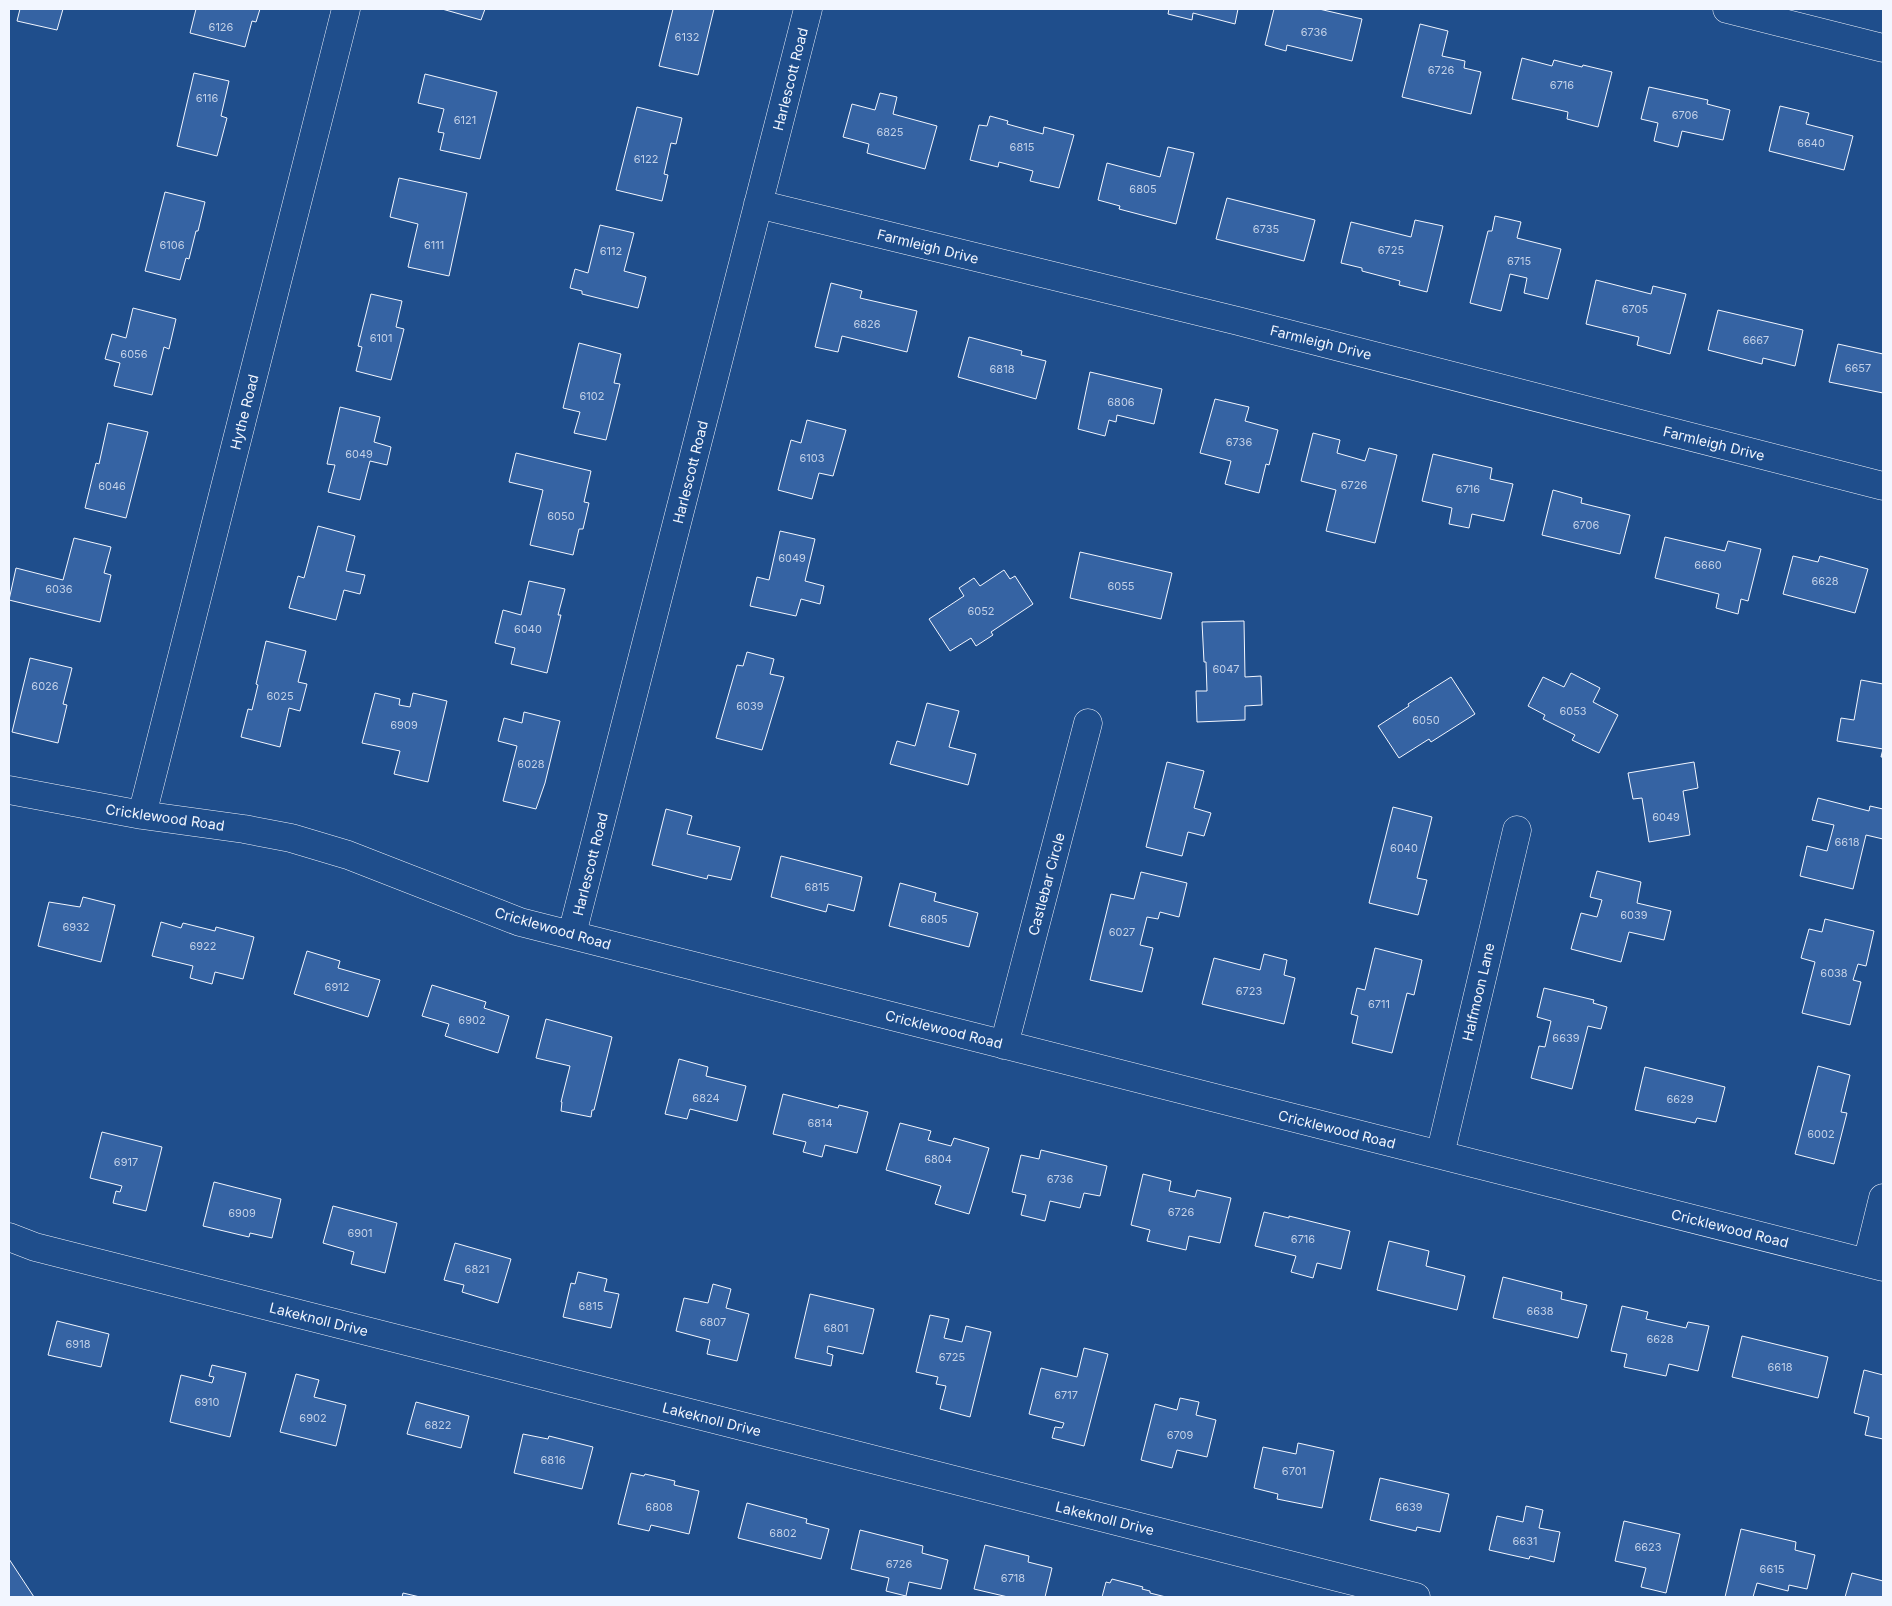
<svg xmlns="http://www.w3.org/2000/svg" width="1892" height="1606" viewBox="0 0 1892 1606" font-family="Inter,sans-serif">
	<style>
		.building { fill: #3563a3; stroke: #f2f6ff }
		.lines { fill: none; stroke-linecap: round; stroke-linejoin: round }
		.minor-casing { stroke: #f2f6ff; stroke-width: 29 }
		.minor { stroke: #1f4e8c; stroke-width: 28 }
		.labels { text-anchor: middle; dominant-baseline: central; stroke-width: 4; stroke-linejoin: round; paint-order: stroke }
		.number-label { font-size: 11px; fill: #c3d1e8 }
		.street-label { font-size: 14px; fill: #f2f6ff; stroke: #1f4e8c }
	</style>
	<rect width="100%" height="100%" fill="#1f4e8c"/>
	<!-- building -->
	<path class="building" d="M 20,9 L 63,9 L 57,30 L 17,21 Z
		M 196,9 L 260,9 L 256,22 L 252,21 L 245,47 L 190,33 Z
		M 442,9 L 485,9 L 481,20 Z
		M 673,9 L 714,9 L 698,75 L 659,66 Z
		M 1169,9 L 1238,9 L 1235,24 L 1193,13 L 1192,20 L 1168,14 Z
		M 1274,9 L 1319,9 L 1362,19 L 1352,61 L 1287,45 L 1286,51 L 1265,45 Z
		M 1420,24 L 1448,31 L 1442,56 L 1465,61 L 1464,68 L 1481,72 L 1471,114 L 1402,97 Z
		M 1522,58 L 1552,66 L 1554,60 L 1582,67 L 1583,65 L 1612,72 L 1598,127 L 1567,119 L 1568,112 L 1512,99 Z
		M 194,73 L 229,81 L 221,116 L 227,118 L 217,156 L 177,146 Z
		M 425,74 L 497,92 L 480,159 L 440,150 L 444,133 L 438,132 L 444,109 L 418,103 Z
		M 1649,87 L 1708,100 L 1707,104 L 1730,110 L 1723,140 L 1682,131 L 1678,147 L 1654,141 L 1658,123 L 1641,119 Z
		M 880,93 L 897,97 L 893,114 L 937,126 L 925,169 L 867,153 L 869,144 L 843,137 L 852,104 L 875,110 Z
		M 1780,106 L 1809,113 L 1806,124 L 1853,136 L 1844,170 L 1769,151 Z
		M 637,107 L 682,118 L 676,144 L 671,143 L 664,174 L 668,175 L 662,201 L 616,190 Z
		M 990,116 L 1008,121 L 1007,124 L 1043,134 L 1044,127 L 1074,135 L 1059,188 L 1030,181 L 1033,171 L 999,162 L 998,167 L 970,160 L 979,125 L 987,126 Z
		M 1168,147 L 1194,153 L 1176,224 L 1119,209 L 1120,206 L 1098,200 L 1107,163 L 1160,177 Z
		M 399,178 L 467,193 L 449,276 L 408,267 L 418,224 L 390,217 Z
		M 165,192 L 205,202 L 198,231 L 196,231 L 189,259 L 186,258 L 180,280 L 145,271 Z
		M 1227,198 L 1315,220 L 1304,261 L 1216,239 Z
		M 1495,216 L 1521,222 L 1517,238 L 1561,249 L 1548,299 L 1524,293 L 1527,278 L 1510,274 L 1501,311 L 1470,303 L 1488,231 L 1492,231 Z
		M 1415,220 L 1443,226 L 1427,292 L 1399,285 L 1400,281 L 1362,271 L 1362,268 L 1341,263 L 1351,222 L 1411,237 Z
		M 600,225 L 634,233 L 624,271 L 646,277 L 638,308 L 582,294 L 582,291 L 570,288 L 575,269 L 588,273 Z
		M 1596,280 L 1651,294 L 1653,286 L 1686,294 L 1670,354 L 1637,345 L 1639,337 L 1586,324 Z
		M 831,283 L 862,291 L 860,298 L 917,311 L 907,352 L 842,336 L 838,352 L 815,347 Z
		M 371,294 L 402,301 L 396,327 L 404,329 L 391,380 L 356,371 L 362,347 L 358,346 Z
		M 133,308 L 176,319 L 169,349 L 164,347 L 152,395 L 114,386 L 120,363 L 105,359 L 112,334 L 126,338 Z
		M 1718,310 L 1803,330 L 1795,366 L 1763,358 L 1762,364 L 1708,350 Z
		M 969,337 L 1022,351 L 1021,355 L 1046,361 L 1036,399 L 958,377 Z
		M 579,343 L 621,354 L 614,383 L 620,384 L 606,440 L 574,433 L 580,412 L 563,408 Z
		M 1838,344 L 1883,354 L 1883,393 L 1829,382 Z
		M 1090,372 L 1162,389 L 1154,424 L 1117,415 L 1116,422 L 1109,420 L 1105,436 L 1078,429 Z
		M 1215,399 L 1249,407 L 1245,421 L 1278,430 L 1269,465 L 1266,464 L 1259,493 L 1225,484 L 1231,461 L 1200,453 Z
		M 340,407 L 380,417 L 374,442 L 391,447 L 387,465 L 370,461 L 360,500 L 328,492 L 335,465 L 327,464 Z
		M 807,420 L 846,430 L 833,476 L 819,473 L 812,499 L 778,490 L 791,440 L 801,443 Z
		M 108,423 L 148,432 L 126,518 L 85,508 L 96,463 L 99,464 Z
		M 1313,433 L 1340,440 L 1337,453 L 1365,461 L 1369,448 L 1397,455 L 1375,543 L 1326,531 L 1336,490 L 1301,481 Z
		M 516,453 L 591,471 L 584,502 L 589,503 L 583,529 L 579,529 L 573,555 L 530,545 L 543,490 L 509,482 Z
		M 1433,454 L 1492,468 L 1490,479 L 1513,484 L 1504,521 L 1472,514 L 1469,528 L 1449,524 L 1452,508 L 1422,501 Z
		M 1553,490 L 1582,498 L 1581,503 L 1630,515 L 1620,554 L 1542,535 Z
		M 318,526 L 355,536 L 346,571 L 365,575 L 360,594 L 344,590 L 336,620 L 289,608 L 298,576 L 304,578 Z
		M 780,531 L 815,539 L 805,581 L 824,586 L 820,604 L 801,599 L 796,616 L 750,606 L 757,577 L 769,580 Z
		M 1665,537 L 1725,551 L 1728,541 L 1761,549 L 1748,601 L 1741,599 L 1738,614 L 1716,608 L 1719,594 L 1655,578 Z
		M 74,538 L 111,547 L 104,573 L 111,575 L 100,622 L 9,600 L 16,568 L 63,580 Z
		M 1080,552 L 1172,573 L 1161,619 L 1070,598 Z
		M 1793,556 L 1818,562 L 1820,556 L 1868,569 L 1855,613 L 1783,594 Z
		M 1004,570 L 1010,579 L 1015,576 L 1033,604 L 991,632 L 993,635 L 976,646 L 971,638 L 950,651 L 929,619 L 964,596 L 959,588 L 974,578 L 980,586 Z
		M 529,581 L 565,589 L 558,615 L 561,615 L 547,673 L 511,664 L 515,648 L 495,643 L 503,610 L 521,615 Z
		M 1244,621 L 1245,677 L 1261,676 L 1262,705 L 1245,706 L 1245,720 L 1197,722 L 1196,691 L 1207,691 L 1206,662 L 1204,662 L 1202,622 Z
		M 266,641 L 306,651 L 298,682 L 307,684 L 300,711 L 289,708 L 280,747 L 241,737 L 248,709 L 252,710 L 258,685 L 256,684 Z
		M 747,652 L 774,659 L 770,674 L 784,677 L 762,750 L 716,738 L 737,665 L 743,666 Z
		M 30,658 L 72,668 L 63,704 L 67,705 L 58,743 L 12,732 Z
		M 1571,673 L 1600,688 L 1593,702 L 1618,715 L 1599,753 L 1572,740 L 1575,735 L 1543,719 L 1545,715 L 1528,706 L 1543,677 L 1564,687 Z
		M 1451,677 L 1475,714 L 1431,742 L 1429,739 L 1399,758 L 1378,726 L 1409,706 L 1408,704 Z
		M 1861,680 L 1883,684 L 1883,757 L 1881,757 L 1883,749 L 1837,741 L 1841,718 L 1854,720 Z
		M 375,693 L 400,699 L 399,705 L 410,707 L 413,693 L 447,701 L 428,782 L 394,774 L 400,751 L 362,743 Z
		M 927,703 L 959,711 L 949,747 L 976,754 L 968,785 L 890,764 L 897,741 L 915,746 Z
		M 524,712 L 560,721 L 545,783 L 536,809 L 503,801 L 517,746 L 498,741 L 504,718 L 522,723 Z
		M 1167,762 L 1204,771 L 1194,808 L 1211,813 L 1204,836 L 1188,832 L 1182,856 L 1146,847 Z
		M 1694,762 L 1698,788 L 1683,791 L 1690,835 L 1649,842 L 1642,798 L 1633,799 L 1628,773 Z
		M 1818,798 L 1869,811 L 1870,806 L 1883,809 L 1883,839 L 1866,835 L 1853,889 L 1800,876 L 1807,846 L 1827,851 L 1834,825 L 1812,820 Z
		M 1393,807 L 1432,817 L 1417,878 L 1427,880 L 1418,915 L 1369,903 Z
		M 666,809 L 692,816 L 687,834 L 740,847 L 731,880 L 708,875 L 707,879 L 652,865 Z
		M 781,856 L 862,877 L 854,911 L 828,904 L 826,912 L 771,897 Z
		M 1597,871 L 1641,882 L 1637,903 L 1671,911 L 1664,940 L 1629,932 L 1621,962 L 1571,949 L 1581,913 L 1597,917 L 1602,900 L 1590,897 Z
		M 1141,872 L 1187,883 L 1179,917 L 1160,912 L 1158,919 L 1147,917 L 1140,945 L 1153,948 L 1142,992 L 1090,980 L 1111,894 L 1134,899 Z
		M 900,883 L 936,893 L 934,901 L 978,913 L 969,947 L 889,926 Z
		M 83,897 L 115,905 L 101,962 L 38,946 L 49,902 L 80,907 Z
		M 1825,919 L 1874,931 L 1866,966 L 1858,964 L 1853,980 L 1861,982 L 1850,1025 L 1802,1013 L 1815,962 L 1801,958 L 1809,929 L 1822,932 Z
		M 161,922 L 181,928 L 183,923 L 215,931 L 216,927 L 254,937 L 243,979 L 215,972 L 212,984 L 190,978 L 193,966 L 152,956 Z
		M 1375,948 L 1422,960 L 1414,995 L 1407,993 L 1392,1053 L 1352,1043 L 1358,1016 L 1351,1014 L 1357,988 L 1365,990 Z
		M 307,951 L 340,961 L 338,968 L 380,980 L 368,1017 L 294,994 Z
		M 1264,954 L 1287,960 L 1284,975 L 1295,978 L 1284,1024 L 1202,1004 L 1214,958 L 1260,970 Z
		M 432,985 L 486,1002 L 484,1008 L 509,1016 L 498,1053 L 445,1036 L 449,1024 L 422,1016 Z
		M 1544,988 L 1594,1000 L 1593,1003 L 1607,1007 L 1601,1029 L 1588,1026 L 1572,1089 L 1531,1078 L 1539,1046 L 1545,1047 L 1551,1021 L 1537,1017 Z
		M 546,1019 L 612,1037 L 594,1110 L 592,1110 L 591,1117 L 561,1111 L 562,1102 L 561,1102 L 570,1066 L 536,1058 Z
		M 679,1059 L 708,1067 L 706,1076 L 746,1086 L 737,1121 L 690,1109 L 687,1119 L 665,1114 Z
		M 1818,1066 L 1850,1075 L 1841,1112 L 1847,1113 L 1834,1164 L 1795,1154 Z
		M 1645,1067 L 1725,1087 L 1716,1122 L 1697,1118 L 1695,1123 L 1635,1110 Z
		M 783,1094 L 838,1108 L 839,1105 L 868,1112 L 857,1153 L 825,1145 L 822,1157 L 803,1152 L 806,1142 L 773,1134 Z
		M 900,1123 L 931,1131 L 928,1140 L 951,1146 L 954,1138 L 989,1148 L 969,1214 L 935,1204 L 941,1186 L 886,1170 Z
		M 102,1132 L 162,1147 L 146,1211 L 113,1203 L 116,1191 L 120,1192 L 122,1186 L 90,1178 Z
		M 1041,1150 L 1107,1166 L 1100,1196 L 1084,1193 L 1080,1208 L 1050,1201 L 1045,1221 L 1021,1215 L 1026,1195 L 1012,1192 L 1021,1155 L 1039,1159 Z
		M 1143,1174 L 1171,1181 L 1169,1191 L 1195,1197 L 1197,1190 L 1231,1198 L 1220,1243 L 1189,1236 L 1186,1250 L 1147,1241 L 1150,1230 L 1131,1225 Z
		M 214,1182 L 281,1199 L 272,1238 L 250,1233 L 249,1237 L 203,1226 Z
		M 333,1206 L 397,1223 L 385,1273 L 351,1264 L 354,1252 L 323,1243 Z
		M 1264,1212 L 1289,1218 L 1289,1216 L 1350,1231 L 1341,1269 L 1317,1263 L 1313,1278 L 1291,1272 L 1296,1256 L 1255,1246 Z
		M 1389,1241 L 1429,1251 L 1426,1266 L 1465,1276 L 1457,1310 L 1377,1290 Z
		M 455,1243 L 511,1259 L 498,1303 L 462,1292 L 464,1285 L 444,1280 Z
		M 578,1272 L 607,1279 L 604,1291 L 619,1294 L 611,1328 L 563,1317 L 571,1283 L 575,1284 Z
		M 1503,1277 L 1562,1292 L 1561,1299 L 1587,1305 L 1578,1338 L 1493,1318 Z
		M 713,1284 L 731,1289 L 726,1308 L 749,1314 L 737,1361 L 707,1354 L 710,1340 L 676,1331 L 684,1298 L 708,1303 Z
		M 810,1294 L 874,1309 L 863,1354 L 828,1346 L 827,1353 L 833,1355 L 831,1366 L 795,1358 Z
		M 1622,1306 L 1648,1312 L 1646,1319 L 1686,1328 L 1688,1322 L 1709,1326 L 1698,1371 L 1669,1364 L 1666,1376 L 1624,1367 L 1627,1354 L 1611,1351 Z
		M 930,1315 L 949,1319 L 944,1338 L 962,1342 L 966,1326 L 991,1332 L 970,1417 L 940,1409 L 946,1386 L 936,1384 L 938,1377 L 916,1372 Z
		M 57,1321 L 109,1334 L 101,1367 L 48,1355 Z
		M 1742,1336 L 1828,1357 L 1818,1398 L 1732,1377 Z
		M 1084,1348 L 1108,1354 L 1084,1446 L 1052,1438 L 1055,1427 L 1062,1428 L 1064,1423 L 1029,1414 L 1041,1368 L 1077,1377 Z
		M 212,1365 L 246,1373 L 230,1437 L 170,1422 L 181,1375 L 212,1383 L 214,1377 L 209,1376 Z
		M 1864,1370 L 1883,1375 L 1883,1439 L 1865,1435 L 1869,1417 L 1854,1413 Z
		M 296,1374 L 319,1380 L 314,1397 L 346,1405 L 336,1446 L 280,1432 Z
		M 1180,1398 L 1199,1402 L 1196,1415 L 1216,1420 L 1207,1457 L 1177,1450 L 1172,1468 L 1141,1460 L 1155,1404 L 1177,1410 Z
		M 416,1402 L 469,1416 L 461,1448 L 407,1434 Z
		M 523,1434 L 548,1439 L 549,1436 L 593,1447 L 582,1489 L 514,1473 Z
		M 1298,1443 L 1334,1451 L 1322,1508 L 1277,1499 L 1278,1494 L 1254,1488 L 1263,1447 L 1296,1454 Z
		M 631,1473 L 644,1476 L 645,1474 L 675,1481 L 674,1485 L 699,1491 L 689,1534 L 651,1525 L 649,1531 L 618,1524 Z
		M 1380,1478 L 1449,1494 L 1440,1532 L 1417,1527 L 1416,1531 L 1370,1520 Z
		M 747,1503 L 807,1519 L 806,1523 L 829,1529 L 821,1559 L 738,1538 Z
		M 1526,1506 L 1543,1510 L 1539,1528 L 1560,1532 L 1554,1562 L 1530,1556 L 1529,1559 L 1489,1550 L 1497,1516 L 1523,1522 Z
		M 1624,1521 L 1680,1534 L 1666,1593 L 1641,1587 L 1646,1568 L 1615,1561 Z
		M 1741,1529 L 1796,1542 L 1795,1550 L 1815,1555 L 1807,1589 L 1789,1585 L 1788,1591 L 1757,1583 L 1753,1597 L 1725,1597 Z
		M 860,1530 L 923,1546 L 922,1553 L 948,1560 L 941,1589 L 909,1582 L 906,1596 L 886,1591 L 889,1578 L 851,1569 Z
		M 985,1545 L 1029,1556 L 1028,1562 L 1052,1568 L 1045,1597 L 1008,1597 L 974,1589 Z
		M 9,1559 L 34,1597 L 9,1597 Z
		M 1852,1573 L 1883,1581 L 1883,1597 L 1845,1597 Z
		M 1112,1579 L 1143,1587 L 1142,1589 L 1150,1591 L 1150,1593 L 1166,1597 L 1102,1597 L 1106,1582 L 1110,1583 Z
		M 403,1593 L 420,1597 L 402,1597 Z"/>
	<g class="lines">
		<defs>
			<path id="minor" d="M 1727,9 L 1883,48
				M 758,204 L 1238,321 L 1883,486
				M 9,790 L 142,815 L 244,829 L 291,838 L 348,855 L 520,922 L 1883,1267
				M 142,815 L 346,9
				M 572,934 L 808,9
				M 1004,1045 L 1088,723
				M 1440,1155 L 1517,830
				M 9,1237 L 35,1247 L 1416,1597
				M 1867,1263 L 1883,1198"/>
		</defs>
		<!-- minor casing -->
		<use href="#minor" class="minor-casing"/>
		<!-- minor -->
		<use href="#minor" class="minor"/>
	</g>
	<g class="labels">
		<!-- number labels -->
		<g class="number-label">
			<text x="221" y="27">6126</text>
			<text x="1314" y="32">6736</text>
			<text x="687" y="37">6132</text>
			<text x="1441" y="70">6726</text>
			<text x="1562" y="85">6716</text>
			<text x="207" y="98">6116</text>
			<text x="1685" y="115">6706</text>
			<text x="465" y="120">6121</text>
			<text x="890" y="132">6825</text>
			<text x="1811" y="143">6640</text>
			<text x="1022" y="147">6815</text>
			<text x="646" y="159">6122</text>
			<text x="1143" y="189">6805</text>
			<text x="1266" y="229">6735</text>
			<text x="172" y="245">6106</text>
			<text x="434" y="245">6111</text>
			<text x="1391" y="250">6725</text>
			<text x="611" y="251">6112</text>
			<text x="1519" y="261">6715</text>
			<text x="1635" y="309">6705</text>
			<text x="867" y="324">6826</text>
			<text x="381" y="338">6101</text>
			<text x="1756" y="340">6667</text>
			<text x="134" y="354">6056</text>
			<text x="1858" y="368">6657</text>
			<text x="1002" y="369">6818</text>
			<text x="592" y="396">6102</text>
			<text x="1121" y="402">6806</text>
			<text x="1239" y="442">6736</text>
			<text x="359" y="454">6049</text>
			<text x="812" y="458">6103</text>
			<text x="1354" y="485">6726</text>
			<text x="112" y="486">6046</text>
			<text x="1468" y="489">6716</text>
			<text x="561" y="516">6050</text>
			<text x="1586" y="525">6706</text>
			<text x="792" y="558">6049</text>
			<text x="1708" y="565">6660</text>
			<text x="1825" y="581">6628</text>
			<text x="1121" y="586">6055</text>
			<text x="59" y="589">6036</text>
			<text x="981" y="611">6052</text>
			<text x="528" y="629">6040</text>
			<text x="1226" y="669">6047</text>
			<text x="45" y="686">6026</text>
			<text x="280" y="696">6025</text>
			<text x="750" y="706">6039</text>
			<text x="1573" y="711">6053</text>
			<text x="1426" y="720">6050</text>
			<text x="404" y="725">6909</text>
			<text x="531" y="764">6028</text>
			<text x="1666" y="817">6049</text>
			<text x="1847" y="842">6618</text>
			<text x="1404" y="848">6040</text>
			<text x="817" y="887">6815</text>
			<text x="1634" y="915">6039</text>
			<text x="934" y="919">6805</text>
			<text x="76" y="927">6932</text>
			<text x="1122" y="932">6027</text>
			<text x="203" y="946">6922</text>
			<text x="1834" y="973">6038</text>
			<text x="337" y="987">6912</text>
			<text x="1249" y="991">6723</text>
			<text x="1379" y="1004">6711</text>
			<text x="472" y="1020">6902</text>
			<text x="1566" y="1038">6639</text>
			<text x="706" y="1098">6824</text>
			<text x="1680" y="1099">6629</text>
			<text x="820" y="1123">6814</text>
			<text x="1821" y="1134">6002</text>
			<text x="938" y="1159">6804</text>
			<text x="126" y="1162">6917</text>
			<text x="1060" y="1179">6736</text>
			<text x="1181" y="1212">6726</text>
			<text x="242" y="1213">6909</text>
			<text x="360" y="1233">6901</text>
			<text x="1303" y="1239">6716</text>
			<text x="477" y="1269">6821</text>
			<text x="591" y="1306">6815</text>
			<text x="1540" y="1311">6638</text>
			<text x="713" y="1322">6807</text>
			<text x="836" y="1328">6801</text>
			<text x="1660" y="1339">6628</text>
			<text x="78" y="1344">6918</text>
			<text x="952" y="1357">6725</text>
			<text x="1780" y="1367">6618</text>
			<text x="1066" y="1395">6717</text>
			<text x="207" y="1402">6910</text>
			<text x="313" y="1418">6902</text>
			<text x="438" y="1425">6822</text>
			<text x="1180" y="1435">6709</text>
			<text x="553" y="1460">6816</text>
			<text x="1294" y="1471">6701</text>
			<text x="659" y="1507">6808</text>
			<text x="1409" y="1507">6639</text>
			<text x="783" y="1533">6802</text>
			<text x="1525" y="1541">6631</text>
			<text x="1648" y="1547">6623</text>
			<text x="899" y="1564">6726</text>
			<text x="1772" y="1569">6615</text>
			<text x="1013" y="1578">6718</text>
		</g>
		<!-- street labels -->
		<g class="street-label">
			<text transform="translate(790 79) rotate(-76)">Harlescott Road</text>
			<text transform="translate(928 246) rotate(14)">Farmleigh Drive</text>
			<text transform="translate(1321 342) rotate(14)">Farmleigh Drive</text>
			<text transform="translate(244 412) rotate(-76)">Hythe Road</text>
			<text transform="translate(1714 443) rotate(14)">Farmleigh Drive</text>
			<text transform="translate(690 472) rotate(-76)">Harlescott Road</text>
			<text transform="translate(165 817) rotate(8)">Cricklewood Road</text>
			<text transform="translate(590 864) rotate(-76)">Harlescott Road</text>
			<text transform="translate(1046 884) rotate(-75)">Castlebar Circle</text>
			<text transform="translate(553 928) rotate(16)">Cricklewood Road</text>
			<text transform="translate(1478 992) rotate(-77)">Halfmoon Lane</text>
			<text transform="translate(944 1029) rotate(14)">Cricklewood Road</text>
			<text transform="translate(1337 1129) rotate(14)">Cricklewood Road</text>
			<text transform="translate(1730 1228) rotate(14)">Cricklewood Road</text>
			<text transform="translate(319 1319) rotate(14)">Lakeknoll Drive</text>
			<text transform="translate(712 1419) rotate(14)">Lakeknoll Drive</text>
			<text transform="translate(1105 1518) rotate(14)">Lakeknoll Drive</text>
		</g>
	</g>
	<!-- border -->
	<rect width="1892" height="1606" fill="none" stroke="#f2f6ff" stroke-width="20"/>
</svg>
